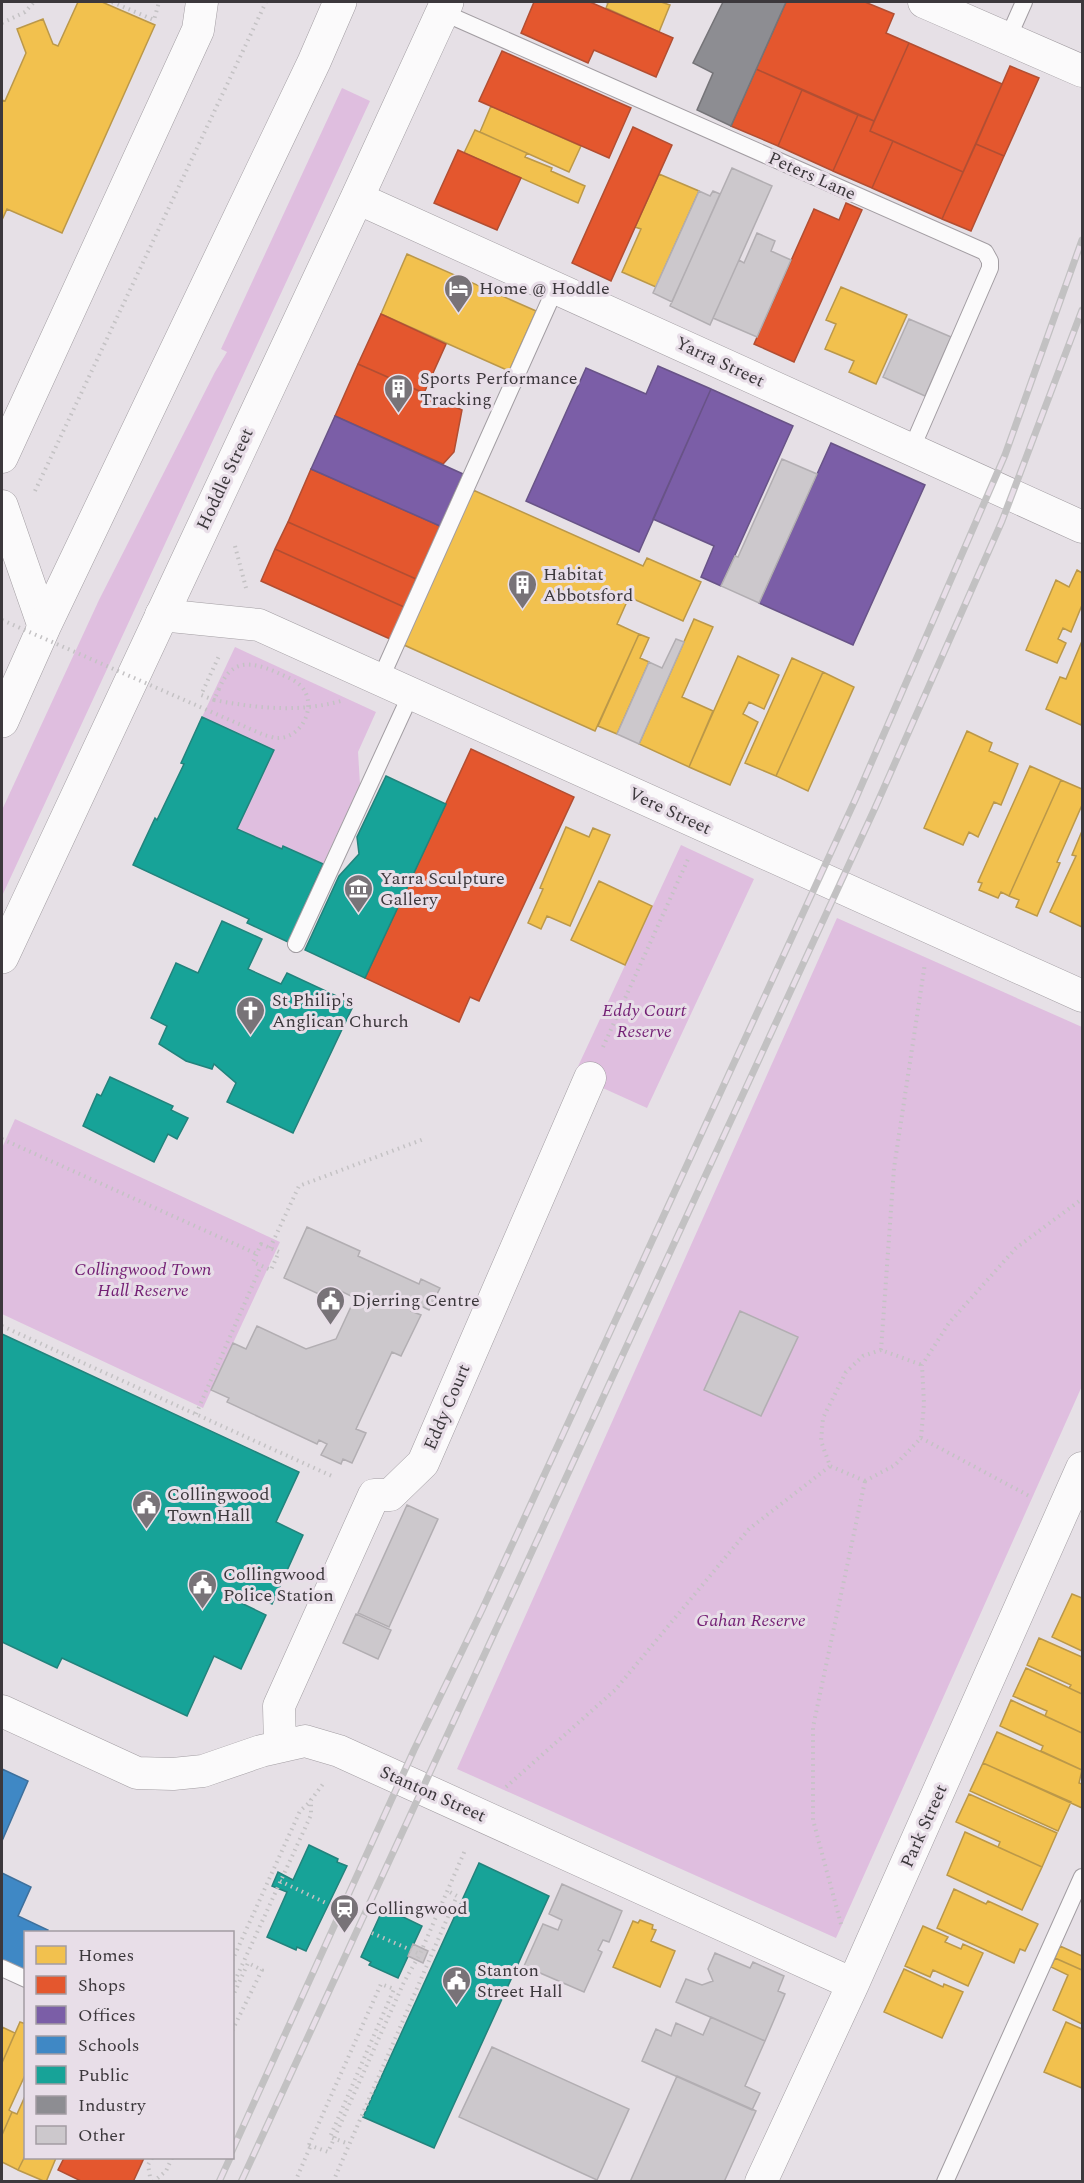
<svg xmlns="http://www.w3.org/2000/svg" width="1084" height="2183" viewBox="0 0 1084 2183" font-family="Spectral,serif">
	<style>
		.green { fill: #dfbedf }
		.homes { fill: #f2c14e; stroke: #bb9849; stroke-width: 1.5 }
		.shops { fill: #e4572e; stroke: #b24e32; stroke-width: 1.5 }
		.offices { fill: #7b5ea7; stroke: #685387; stroke-width: 1.5 }
		.schools { fill: #3f88c5; stroke: #3e709c; stroke-width: 1.5 }
		.public { fill: #17a398; stroke: #22837c; stroke-width: 1.5 }
		.industry { fill: #8d8d92; stroke: #757478; stroke-width: 1.5 }
		.building { fill: #ccc8cc; stroke: #b2aeb2; stroke-width: 1.5 }
		.lines { fill: none; stroke-linecap: round; stroke-linejoin: round }
		.service-casing { stroke: #a29da2; stroke-width: 18 }
		.minor-casing { stroke: #a29da2; stroke-width: 33 }
		.trunk-casing { stroke: #a29da2; stroke-width: 34 }
		.path { stroke: #c4c2c4; stroke-width: 4; stroke-dasharray: 1.5 4.5; stroke-linecap: butt }
		.service { stroke: #fbfafb; stroke-width: 16 }
		.minor { stroke: #fbfafb; stroke-width: 32 }
		.trunk { stroke: #fbfafb; stroke-width: 33 }
		.rail-casing { stroke: #c2c1c2; stroke-width: 7 }
		.rail { stroke: #e8dee8; stroke-width: 4.5; stroke-dasharray: 14; stroke-linecap: butt }
		.path-bridge { stroke: #c4c2c4; stroke-width: 4; stroke-dasharray: 1.5 4.5; stroke-linecap: butt }
		.labels { text-anchor: middle; dominant-baseline: central; stroke-width: 6; stroke-linejoin: round; paint-order: stroke }
		.street-label { font-size: 18px; fill: #3c383c; stroke: #e8dee8 }
		.poi-label { font-size: 18px; fill: #3c383c; stroke: #e8dee8; text-anchor: start }
		.park-label { font-size: 18px; font-style: italic; fill: #731f74; stroke: #e8dee8 }
	</style>
	<rect width="100%" height="100%" fill="#e6e0e6"/>
	<!-- green -->
	<path class="green" d="M 342,88 L 370,101 L 2,896 L 2,810 L 99,600 L 215,372 L 227,352 L 221,349 Z
		M 235,647 L 376,712 L 358,752 L 360,784 L 323,864 L 284,846 L 282,849 L 237,829 L 273,750 L 202,717 Z
		M 681,845 L 754,879 L 647,1108 L 574,1075 Z
		M 837,918 L 1082,1027 L 1082,1386 L 836,1938 L 457,1769 Z
		M 15,1119 L 280,1242 L 203,1408 L 2,1314 L 2,1148 Z"/>
	<!-- homes -->
	<path class="homes" d="M 78,2 L 102,2 L 155,25 L 62,233 L 7,209 L 2,220 L 2,100 L 5,101 L 26,53 L 17,29 L 43,19 L 53,44 L 58,46 Z
		M 605,2 L 661,2 L 670,5 L 659,32 L 606,8 L 608,3 Z
		M 491,106 L 581,146 L 569,172 L 480,132 Z
		M 475,130 L 527,153 L 525,157 L 552,168 L 551,171 L 585,186 L 578,203 L 464,153 Z
		M 659,174 L 699,191 L 656,287 L 622,272 L 641,229 L 635,227 Z
		M 407,254 L 536,311 L 509,371 L 381,314 Z
		M 841,287 L 907,315 L 876,384 L 849,372 L 854,361 L 825,349 L 836,324 L 826,320 Z
		M 473,490 L 643,566 L 647,558 L 701,582 L 683,621 L 629,597 L 617,624 L 639,634 L 595,731 L 404,645 Z
		M 1077,570 L 1082,573 L 1082,605 L 1071,632 L 1063,628 L 1058,639 L 1066,643 L 1057,663 L 1026,650 L 1056,580 L 1069,587 Z
		M 694,619 L 713,627 L 682,697 L 713,711 L 689,767 L 639,744 Z
		M 639,634 L 649,638 L 640,658 L 649,662 L 617,734 L 598,726 Z
		M 1082,641 L 1082,722 L 1081,725 L 1046,709 L 1060,677 L 1066,679 Z
		M 738,656 L 779,675 L 764,709 L 749,702 L 743,714 L 758,722 L 730,785 L 689,767 Z
		M 792,658 L 823,672 L 776,776 L 745,763 Z
		M 823,672 L 854,687 L 808,791 L 776,776 Z
		M 967,731 L 992,743 L 989,751 L 1018,764 L 1001,805 L 994,802 L 978,837 L 969,832 L 963,845 L 924,828 Z
		M 1030,766 L 1061,780 L 1009,896 L 1001,892 L 998,898 L 979,890 L 982,883 L 978,882 Z
		M 1061,780 L 1082,789 L 1082,805 L 1057,862 L 1060,863 L 1037,916 L 1016,907 L 1019,900 L 1009,896 Z
		M 566,827 L 589,837 L 593,828 L 610,835 L 570,926 L 547,916 L 541,929 L 528,923 L 543,889 L 540,888 Z
		M 1082,831 L 1082,927 L 1050,912 L 1076,856 L 1072,855 Z
		M 599,881 L 652,906 L 625,965 L 571,940 Z
		M 1072,1594 L 1082,1598 L 1082,1651 L 1052,1637 Z
		M 1039,1638 L 1082,1657 L 1082,1694 L 1069,1688 L 1071,1685 L 1027,1665 Z
		M 1026,1668 L 1082,1694 L 1082,1733 L 1045,1716 L 1047,1711 L 1013,1696 Z
		M 1011,1700 L 1082,1733 L 1082,1770 L 1041,1751 L 1043,1746 L 1000,1726 Z
		M 997,1732 L 1082,1770 L 1079,1783 L 1082,1784 L 1082,1808 L 983,1763 Z
		M 983,1763 L 1071,1802 L 1058,1831 L 970,1791 Z
		M 969,1794 L 1057,1833 L 1042,1867 L 998,1847 L 1000,1842 L 956,1822 Z
		M 965,1832 L 1042,1867 L 1022,1910 L 947,1875 Z
		M 954,1889 L 986,1904 L 988,1901 L 1038,1924 L 1025,1951 L 1020,1949 L 1014,1963 L 937,1928 Z
		M 640,1920 L 653,1925 L 652,1929 L 656,1930 L 651,1941 L 675,1951 L 660,1987 L 613,1967 L 633,1921 L 638,1923 Z
		M 923,1926 L 948,1937 L 945,1942 L 961,1949 L 963,1944 L 983,1953 L 968,1986 L 933,1970 L 930,1977 L 905,1966 Z
		M 1060,1946 L 1082,1956 L 1082,1970 L 1055,1958 Z
		M 1055,1958 L 1082,1970 L 1082,2024 L 1053,2010 L 1068,1975 L 1051,1967 Z
		M 904,1969 L 943,1987 L 944,1984 L 963,1992 L 942,2038 L 884,2012 Z
		M 20,2022 L 26,2024 L 26,2073 L 9,2110 L 12,2112 L 2,2135 L 2,2063 Z
		M 1066,2022 L 1082,2029 L 1082,2088 L 1044,2072 Z
		M 2,2027 L 15,2033 L 2,2063 Z
		M 26,2094 L 26,2154 L 18,2170 L 2,2162 L 2,2135 L 12,2112 L 17,2114 Z
		M 26,2154 L 26,2158 L 56,2158 L 46,2182 L 18,2170 Z"/>
	<!-- shops -->
	<path class="shops" d="M 534,2 L 590,2 L 673,38 L 656,77 L 594,50 L 588,63 L 521,33 Z
		M 786,2 L 865,2 L 894,14 L 886,33 L 909,43 L 874,121 L 756,69 Z
		M 909,43 L 1002,84 L 963,172 L 870,131 Z
		M 502,51 L 631,108 L 609,158 L 479,101 Z
		M 1010,66 L 1039,78 L 1004,156 L 976,144 Z
		M 756,69 L 802,90 L 778,146 L 731,126 Z
		M 802,90 L 858,115 L 833,171 L 778,146 Z
		M 858,115 L 874,121 L 870,131 L 893,141 L 872,188 L 833,171 Z
		M 633,127 L 672,145 L 611,281 L 572,263 Z
		M 893,141 L 963,172 L 942,219 L 872,188 Z
		M 976,144 L 1004,156 L 971,231 L 942,219 Z
		M 458,150 L 521,178 L 497,230 L 434,203 Z
		M 846,203 L 862,210 L 794,362 L 754,344 L 814,209 L 839,220 Z
		M 381,314 L 446,344 L 424,393 L 358,364 Z
		M 358,364 L 462,410 L 454,452 L 443,464 L 335,416 Z
		M 311,469 L 440,526 L 416,579 L 288,522 Z
		M 288,522 L 416,579 L 404,607 L 275,549 Z
		M 275,549 L 404,607 L 390,639 L 261,581 Z
		M 471,749 L 574,797 L 479,1001 L 470,997 L 459,1022 L 365,978 Z
		M 64,2158 L 144,2158 L 133,2182 L 83,2182 L 58,2170 Z"/>
	<!-- offices -->
	<path class="offices" d="M 658,366 L 711,389 L 639,552 L 526,501 L 586,368 L 646,394 Z
		M 711,389 L 793,426 L 721,586 L 701,577 L 714,546 L 653,519 Z
		M 335,416 L 463,474 L 440,526 L 311,469 Z
		M 831,443 L 925,485 L 853,645 L 759,603 Z"/>
	<!-- schools -->
	<path class="schools" d="M 2,1769 L 28,1781 L 2,1841 Z
		M 2,1873 L 31,1887 L 18,1916 L 48,1930 L 47,1932 L 26,1932 L 26,1971 L 2,1961 Z"/>
	<!-- public -->
	<path class="public" d="M 202,717 L 274,750 L 237,829 L 282,849 L 283,846 L 323,864 L 288,942 L 247,923 L 249,919 L 133,865 L 155,818 L 157,820 L 184,764 L 181,763 Z
		M 386,776 L 446,804 L 365,978 L 305,950 L 339,876 L 359,854 L 357,837 Z
		M 222,921 L 262,939 L 248,969 L 281,984 L 287,973 L 354,1004 L 293,1133 L 227,1102 L 236,1083 L 214,1064 L 212,1069 L 186,1061 L 159,1044 L 167,1026 L 151,1018 L 176,963 L 198,973 Z
		M 110,1077 L 173,1106 L 171,1110 L 188,1118 L 177,1139 L 168,1134 L 154,1162 L 83,1126 L 97,1094 L 101,1096 Z
		M 2,1334 L 299,1472 L 276,1522 L 303,1535 L 272,1604 L 244,1591 L 239,1602 L 266,1615 L 241,1669 L 214,1656 L 187,1716 L 62,1658 L 57,1668 L 2,1642 Z
		M 309,1845 L 338,1859 L 337,1862 L 347,1866 L 306,1951 L 297,1947 L 296,1950 L 267,1937 L 287,1892 L 272,1886 L 278,1872 L 293,1880 Z
		M 479,1863 L 549,1896 L 434,2148 L 363,2117 Z
		M 382,1911 L 391,1916 L 393,1912 L 422,1926 L 398,1978 L 369,1965 L 371,1962 L 361,1957 Z"/>
	<!-- industry -->
	<path class="industry" d="M 723,2 L 786,2 L 731,126 L 697,110 L 713,73 L 693,63 Z"/>
	<!-- building -->
	<path class="building" d="M 732,168 L 772,186 L 710,325 L 670,306 Z
		M 699,191 L 710,196 L 713,191 L 720,194 L 672,302 L 653,293 Z
		M 757,233 L 775,241 L 771,251 L 791,260 L 757,337 L 713,318 L 739,260 L 744,263 Z
		M 909,319 L 951,337 L 925,396 L 883,377 Z
		M 782,459 L 817,474 L 759,603 L 721,586 L 735,556 L 738,557 Z
		M 676,639 L 684,642 L 639,744 L 617,734 L 649,662 L 662,668 Z
		M 307,1227 L 360,1251 L 358,1256 L 419,1284 L 421,1279 L 440,1288 L 429,1310 L 415,1303 L 411,1311 L 421,1315 L 401,1356 L 392,1352 L 356,1429 L 366,1433 L 352,1463 L 343,1459 L 341,1464 L 321,1455 L 327,1444 L 319,1440 L 317,1444 L 227,1402 L 229,1398 L 211,1390 L 233,1343 L 246,1349 L 257,1326 L 306,1349 L 336,1339 L 355,1298 L 341,1291 L 336,1302 L 284,1278 Z
		M 740,1311 L 798,1337 L 761,1416 L 704,1390 Z
		M 407,1505 L 438,1519 L 389,1627 L 358,1613 Z
		M 356,1614 L 391,1630 L 378,1659 L 343,1643 Z
		M 562,1884 L 622,1911 L 609,1942 L 603,1940 L 598,1950 L 602,1952 L 584,1992 L 524,1966 L 543,1924 L 558,1930 L 562,1920 L 549,1914 Z
		M 413,1944 L 428,1951 L 423,1963 L 408,1956 Z
		M 715,1953 L 750,1968 L 753,1962 L 784,1976 L 778,1991 L 785,1994 L 765,2041 L 676,2002 L 686,1979 L 702,1985 L 713,1981 L 708,1969 Z
		M 711,2017 L 765,2041 L 745,2086 L 760,2093 L 752,2110 L 642,2061 L 656,2029 L 671,2036 L 676,2023 L 703,2035 Z
		M 492,2047 L 629,2109 L 597,2180 L 459,2117 Z
		M 677,2076 L 756,2111 L 724,2182 L 630,2182 Z"/>
	<g class="lines">
		<defs>
			<path id="service" d="M 442,12 L 985,252 L 990,261 L 990,268 L 911,450
				M 1008,38 L 1024,2
				M 380,680 L 556,287
				M 296,944 L 411,694
				M 2,1968 L 26,1979
				M 945,2182 L 1082,1877"/>
			<path id="minor" d="M 924,2 L 1082,71
				M 357,198 L 1082,527
				M 2,457 L 198,30 L 202,2
				M 2,506 L 44,627
				M 161,615 L 259,625 L 1082,996
				M 2,1711 L 137,1773 L 173,1774 L 203,1771 L 261,1751 L 305,1741 L 339,1751 L 853,1984
				M 280,1746 L 279,1706 L 374,1495 L 390,1495 L 423,1463 L 590,1078
				M 761,2182 L 853,1984 L 1082,1468"/>
			<path id="trunk" d="M 2,721 L 44,627 L 314,62 L 340,2
				M 2,957 L 357,198 L 447,2"/>
		</defs>
		<!-- service casing -->
		<use href="#service" class="service-casing"/>
		<!-- minor casing -->
		<use href="#minor" class="minor-casing"/>
		<!-- trunk casing -->
		<use href="#trunk" class="trunk-casing"/>
		<!-- path -->
		<path class="path" d="M 112,2 L 154,20 L 159,2
			M 2,23 L 25,12 L 34,2
			M 35,491 L 266,2
			M 235,546 L 246,588
			M 219,689 L 214,700 L 201,695 L 219,656
			M 214,700 C 256,708 298,713 341,701
			M 603,1047 L 689,857
			M 2,1139 L 257,1254
			M 261,1244 L 279,1252 L 271,1270 L 253,1262 Z
			M 270,1248 L 299,1186 L 424,1139
			M 2,1326 L 334,1477
			M 881,1350 L 894,1168 L 925,963
			M 196,1414 L 261,1266
			M 921,1438 L 1031,1497
			M 865,1481 L 895,1465 L 921,1438 L 924,1404 L 922,1365 L 949,1323 L 1016,1248 L 1082,1199
			M 865,1481 L 830,1466 L 821,1441 L 823,1418 L 846,1372 L 863,1356 L 881,1350 L 922,1365
			M 506,1787 L 615,1690 L 749,1529 L 830,1466
			M 280,1881 L 328,1904
			M 841,1924 L 813,1820 L 813,1727 L 865,1481
			M 372,1933 L 420,1954 L 466,1848
			M 232,1961 L 300,1811 L 311,1801
			M 232,1987 L 311,1815 L 311,1800 L 323,1784
			M 232,1998 L 248,1963 L 262,1970 L 232,2031
			M 309,2145 L 381,1984 L 394,1989 L 330,2137 L 349,2144
			M 151,2182 L 148,2165 L 152,2158
			M 153,2182 L 166,2171 L 172,2158
			M 295,2182 L 311,2145
			M 333,2182 L 457,1896 L 448,1891"/>
		<!-- service -->
		<use href="#service" class="service"/>
		<!-- minor -->
		<use href="#minor" class="minor"/>
		<!-- trunk -->
		<use href="#trunk" class="trunk"/>
		<defs>
			<path id="rail" d="M 232,2151 L 414,1750 L 482,1610 L 856,798 L 1005,455 L 1082,240
				M 219,2182 L 230,2158
				M 241,2182 L 875,808 L 1002,521 L 1082,310"/>
		</defs>
		<!-- rail casing -->
		<use href="#rail" class="rail-casing"/>
		<!-- rail -->
		<use href="#rail" class="rail"/>
		<!-- path-bridge -->
		<path class="path-bridge" d="M 2,620 L 264,735 C 268,736 274,738 278,738 C 303,738 318,704 301,686 C 294,679 284,676 276,672 C 250,661 231,659 219,689
			M 309,2145 L 328,2152 L 404,1982 L 420,1954"/>
	</g>
	<!-- icons -->
	<defs>
		<symbol id="hotel-pin" viewBox="-11 -11 22 30"><path d="M0 17L-7.5 6A9.5 9.5 0 1 1 7.5 6Z" fill="#787378" stroke="#e8dee8"/><path d="M-6-4.5h1.5V1H6V5H4.5V3h-9V5H-6ZM-4 0a1.8 1.8 0 1 1 3.6 0ZM.5 0V-2.5h3Q6-2.5 6 0Z" fill="#fff"/></symbol>
		<symbol id="building-pin" viewBox="-11 -11 22 30"><path d="M0 17L-7.5 6A9.5 9.5 0 1 1 7.5 6Z" fill="#787378" stroke="#e8dee8"/><path d="M-4-6H4V6H1V3H-1V6H-4ZM-2.5-4.3h1.7v1.8h-1.7ZM.8-4.3h1.7v1.8H.8ZM-2.5-1h1.7V.8h-1.7ZM.8-1h1.7V.8H.8Z" fill="#fff"/></symbol>
		<symbol id="museum-pin" viewBox="-11 -11 22 30"><path d="M0 17L-7.5 6A9.5 9.5 0 1 1 7.5 6Z" fill="#787378" stroke="#e8dee8"/><path d="M0-6L6-3V-2H-6V-3ZM-5-1h2V3h-2ZM-1-1h2V3h-2ZM3-1h2V3H3ZM-6 4H6V6H-6Z" fill="#fff"/></symbol>
		<symbol id="church-pin" viewBox="-11 -11 22 30"><path d="M0 17L-7.5 6A9.5 9.5 0 1 1 7.5 6Z" fill="#787378" stroke="#e8dee8"/><path d="M-1.2-6h2.4v3.5h3.3v2.4h-3.3V6h-2.4V-.1h-3.3v-2.4h3.3Z" fill="#fff"/></symbol>
		<symbol id="civic-pin" viewBox="-11 -11 22 30"><path d="M0 17L-7.5 6A9.5 9.5 0 1 1 7.5 6Z" fill="#787378" stroke="#e8dee8"/><path d="M-.6-6.5H3V-4.5H.6V-3L4-1V1h2V6H-6V1h2V-1L-.6-3ZM-1.2 2.5V6h2.4V2.5Z" fill="#fff"/></symbol>
		<symbol id="station-pin" viewBox="-11 -11 22 30"><path d="M0 17L-7.5 6A9.5 9.5 0 1 1 7.5 6Z" fill="#787378" stroke="#e8dee8"/><path d="M-3-6H3Q5-6 5-4V2Q5 4 3 4L4.5 6H3L1.5 4h-3L-3 6H-4.5L-3 4Q-5 4-5 2V-4Q-5-6-3-6ZM-3.5-4v3h7v-3ZM-3.5 1v1.5H-2V1ZM2 1v1.5H3.5V1Z" fill="#fff"/></symbol>
	</defs>
	<g fill-rule="evenodd">
		<use href="#hotel-pin" x="442" y="272" width="33" height="45"/>
		<use href="#building-pin" x="382" y="372" width="33" height="45"/>
		<use href="#building-pin" x="506" y="568" width="33" height="45"/>
		<use href="#museum-pin" x="342" y="872" width="33" height="45"/>
		<use href="#church-pin" x="234" y="994" width="33" height="45"/>
		<use href="#civic-pin" x="314" y="1284" width="33" height="45"/>
		<use href="#civic-pin" x="130" y="1488" width="33" height="45"/>
		<use href="#civic-pin" x="186" y="1568" width="33" height="45"/>
		<use href="#station-pin" x="328" y="1892" width="33" height="45"/>
		<use href="#civic-pin" x="440" y="1964" width="33" height="45"/>
	</g>
	<g class="labels">
		<!-- street labels -->
		<g class="street-label">
			<text transform="translate(812 176) rotate(24)">Peters Lane</text>
			<text transform="translate(720 362) rotate(25)">Yarra Street</text>
			<text transform="translate(225 479) rotate(-65)">Hoddle Street</text>
			<text transform="translate(670 811) rotate(25)">Vere Street</text>
			<text transform="translate(447 1407) rotate(-67)">Eddy Court</text>
			<text transform="translate(433 1794) rotate(24)">Stanton Street</text>
			<text transform="translate(924 1826) rotate(-66)">Park Street</text>
		</g>
		<!-- poi labels -->
		<g class="poi-label">
			<text x="479" y="288">Home @ Hoddle</text>
			<text x="420" y="378">Sports Performance<tspan x="420" dy="21">Tracking</tspan></text>
			<text x="543" y="574">Habitat<tspan x="543" dy="21">Abbotsford</tspan></text>
			<text x="380" y="878">Yarra Sculpture<tspan x="380" dy="21">Gallery</tspan></text>
			<text x="272" y="1000">St Philip's<tspan x="272" dy="21">Anglican Church</tspan></text>
			<text x="352" y="1300">Djerring Centre</text>
			<text x="167" y="1494">Collingwood<tspan x="167" dy="21">Town Hall</tspan></text>
			<text x="223" y="1574">Collingwood<tspan x="223" dy="21">Police Station</tspan></text>
			<text x="365" y="1908">Collingwood</text>
			<text x="477" y="1970">Stanton<tspan x="477" dy="21">Street Hall</tspan></text>
		</g>
		<!-- park labels -->
		<g class="park-label">
			<text x="644" y="1010">Eddy Court<tspan x="644" dy="21">Reserve</tspan></text>
			<text x="143" y="1269">Collingwood Town<tspan x="143" dy="21">Hall Reserve</tspan></text>
			<text x="751" y="1620">Gahan Reserve</text>
		</g>
	</g>
	<!-- border -->
	<rect width="1084" height="2183" fill="none" stroke="#3c383c" stroke-width="6"/>
	<!-- legend -->
	<rect x="24" y="1931" width="210" height="228" fill="#e8dee8" stroke="#a39ca3" stroke-width="1.5"/>
	<rect x="36" y="1946" width="30" height="18" fill="#f2c14e" stroke="#a39ca3" stroke-width="1.5"/>
	<text x="78" y="1961" font-size="18" fill="#3c383c">Homes</text>
	<rect x="36" y="1976" width="30" height="18" fill="#e4572e" stroke="#a39ca3" stroke-width="1.5"/>
	<text x="78" y="1991" font-size="18" fill="#3c383c">Shops</text>
	<rect x="36" y="2006" width="30" height="18" fill="#7b5ea7" stroke="#a39ca3" stroke-width="1.5"/>
	<text x="78" y="2021" font-size="18" fill="#3c383c">Offices</text>
	<rect x="36" y="2036" width="30" height="18" fill="#3f88c5" stroke="#a39ca3" stroke-width="1.5"/>
	<text x="78" y="2051" font-size="18" fill="#3c383c">Schools</text>
	<rect x="36" y="2066" width="30" height="18" fill="#17a398" stroke="#a39ca3" stroke-width="1.5"/>
	<text x="78" y="2081" font-size="18" fill="#3c383c">Public</text>
	<rect x="36" y="2096" width="30" height="18" fill="#8d8d92" stroke="#a39ca3" stroke-width="1.5"/>
	<text x="78" y="2111" font-size="18" fill="#3c383c">Industry</text>
	<rect x="36" y="2126" width="30" height="18" fill="#ccc8cc" stroke="#a39ca3" stroke-width="1.5"/>
	<text x="78" y="2141" font-size="18" fill="#3c383c">Other</text>
</svg>
